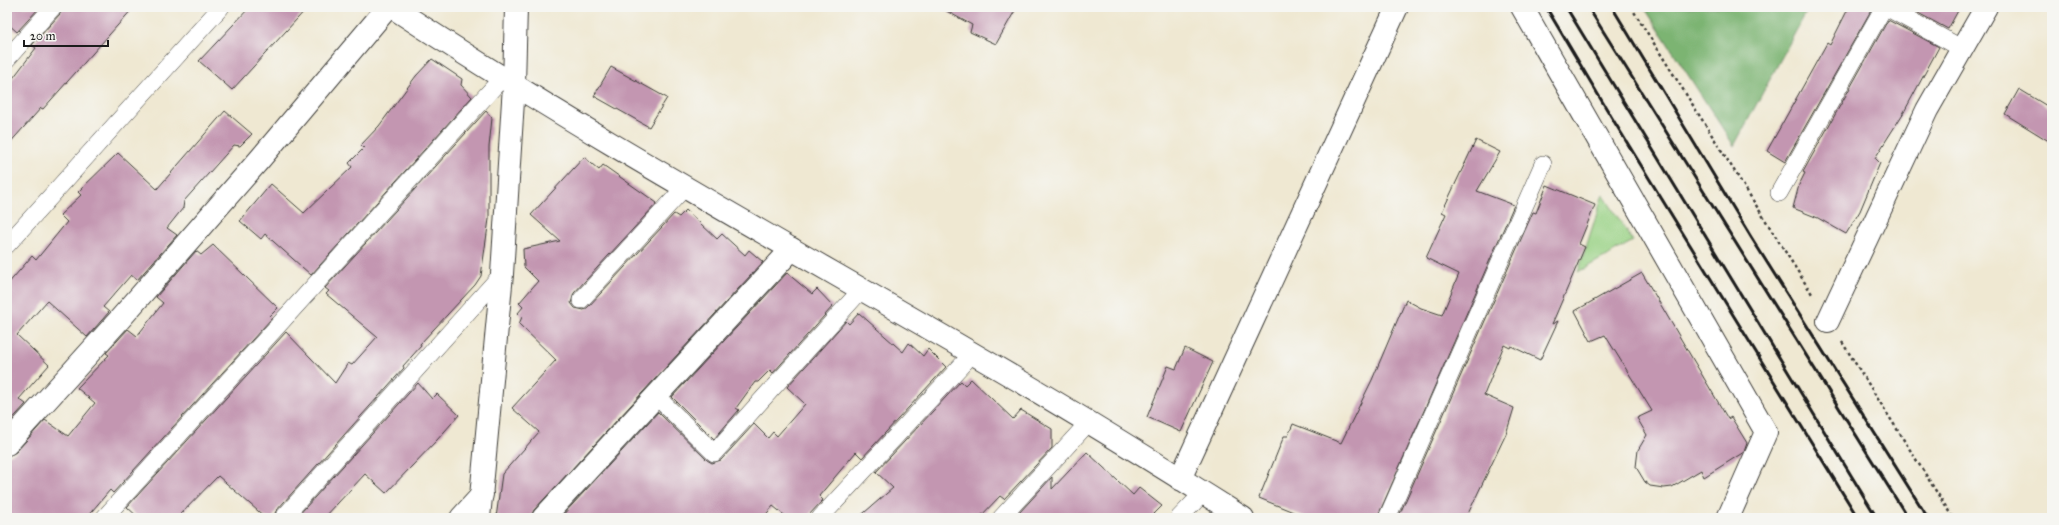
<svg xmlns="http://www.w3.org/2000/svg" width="2059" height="525" viewBox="0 0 2059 525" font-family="'IM FELL Great Primer',serif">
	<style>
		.green { fill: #9ad285; stroke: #5b7750 }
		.forest { fill: #7bb472; stroke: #4c6847 }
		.building { fill: #c396b1 }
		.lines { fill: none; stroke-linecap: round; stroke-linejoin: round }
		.service-casing { stroke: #3c3b37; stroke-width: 18 }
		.minor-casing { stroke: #3c3b37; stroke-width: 24 }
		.tertiary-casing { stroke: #3c3b37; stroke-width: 24 }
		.path { stroke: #3c3b37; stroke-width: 2.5; stroke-dasharray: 3 3; stroke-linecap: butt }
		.service { stroke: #fff; stroke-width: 17 }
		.minor { stroke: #fff; stroke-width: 22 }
		.tertiary { stroke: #fff; stroke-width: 22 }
		.rail { stroke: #1c1c1c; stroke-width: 3 }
	</style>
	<rect width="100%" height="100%" fill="#f6f6f2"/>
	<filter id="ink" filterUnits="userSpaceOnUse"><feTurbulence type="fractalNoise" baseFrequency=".025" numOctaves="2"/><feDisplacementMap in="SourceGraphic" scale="8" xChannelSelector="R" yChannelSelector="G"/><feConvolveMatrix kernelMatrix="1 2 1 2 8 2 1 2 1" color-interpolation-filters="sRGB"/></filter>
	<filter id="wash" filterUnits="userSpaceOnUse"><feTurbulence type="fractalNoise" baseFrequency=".012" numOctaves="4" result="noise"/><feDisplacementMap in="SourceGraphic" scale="16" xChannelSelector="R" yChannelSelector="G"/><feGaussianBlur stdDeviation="0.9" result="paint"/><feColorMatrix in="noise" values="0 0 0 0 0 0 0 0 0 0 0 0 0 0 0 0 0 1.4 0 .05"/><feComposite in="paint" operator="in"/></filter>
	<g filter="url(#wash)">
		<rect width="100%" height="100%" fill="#efe8d2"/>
		<!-- green -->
		<path class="green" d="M 1603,194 L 1633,241 L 1578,272 Z"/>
		<!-- forest -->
		<path class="forest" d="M 1644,7 L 1809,7 L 1734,146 Z"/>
		<g id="blocks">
			<!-- building -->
			<path class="building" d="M 7,7 L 40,7 L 17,32 L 7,23 Z
				M 63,7 L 134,7 L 43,109 L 41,108 L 7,146 L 7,86 L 36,48 L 32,45 L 60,14 Z
				M 250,7 L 308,7 L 232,90 L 199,61 Z
				M 939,7 L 1017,7 L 996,44 L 970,32 L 972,25 Z
				M 1849,7 L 1873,7 L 1785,162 L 1767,151 L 1827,43 L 1830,45 Z
				M 1907,7 L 1960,7 L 1948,29 Z
				M 1888,20 L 1939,47 L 1904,112 L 1875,158 L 1880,163 L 1860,211 L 1846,234 L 1818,218 L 1793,208 L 1799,185 L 1805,173 L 1803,172 Z
				M 432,59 L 462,79 L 461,85 L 472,97 L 311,275 L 265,234 L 261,239 L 240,221 L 271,184 L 304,213 L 352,167 L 349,163 L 364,148 L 361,145 L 379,126 L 416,76 Z
				M 611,67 L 667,98 L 649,127 L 594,96 Z
				M 2019,89 L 2052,109 L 2052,143 L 2005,114 Z
				M 225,111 L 252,134 L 240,146 L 234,145 L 184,201 L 183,208 L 167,228 L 177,235 L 137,280 L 131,275 L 103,307 L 109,312 L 87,337 L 47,301 L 17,335 L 49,365 L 19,399 L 26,404 L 7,425 L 7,285 L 32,256 L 36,260 L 67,222 L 60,215 L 81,195 L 78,192 L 118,153 L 157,189 Z
				M 486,111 L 492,118 L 489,147 L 489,219 L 481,276 L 475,285 L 420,344 L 421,346 L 403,366 L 404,368 L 276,511 L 273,518 L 266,518 L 218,476 L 177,518 L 139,518 L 127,507 L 286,332 L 335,383 L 348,363 L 352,365 L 377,337 L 326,294 L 329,291 L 325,288 Z
				M 1476,140 L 1500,152 L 1477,191 L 1514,205 L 1377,518 L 1308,518 L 1259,498 L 1284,436 L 1288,436 L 1293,424 L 1341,443 L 1372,380 L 1406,300 L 1421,308 L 1442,315 L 1459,274 L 1426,258 L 1446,214 L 1442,212 Z
				M 584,157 L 599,170 L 603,165 L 657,203 L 574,293 L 571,303 L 575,308 L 584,310 L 588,307 L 674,214 L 679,217 L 686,210 L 717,239 L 722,234 L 745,255 L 749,250 L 763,262 L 534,510 L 531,518 L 496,518 L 502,474 L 539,432 L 512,408 L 556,360 L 519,324 L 522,317 L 518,313 L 523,307 L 519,303 L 538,281 L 524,267 L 523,249 L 560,241 L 531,215 Z
				M 1547,185 L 1595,205 L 1579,244 L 1585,247 L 1552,324 L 1558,321 L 1540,360 L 1511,346 L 1510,348 L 1504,345 L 1484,395 L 1514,408 L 1506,434 L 1466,518 L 1398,518 L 1533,212 L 1536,213 Z
				M 213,245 L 278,308 L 270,316 L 272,318 L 113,493 L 110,490 L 86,518 L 7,518 L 7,456 L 16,452 L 45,420 L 68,436 L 95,403 L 77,388 L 109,355 L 106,353 L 128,329 L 137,336 L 163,303 L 156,297 L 196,251 L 201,255 Z
				M 787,273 L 812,294 L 817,289 L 833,306 L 773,373 L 770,370 L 758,382 L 755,382 L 736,408 L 739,410 L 714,439 L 672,397 Z
				M 1642,273 L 1728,419 L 1731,417 L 1747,443 L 1744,452 L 1704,477 L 1701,470 L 1672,487 L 1664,488 L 1650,486 L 1645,482 L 1636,467 L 1638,450 L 1647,435 L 1637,418 L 1652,411 L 1605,335 L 1591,341 L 1575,311 Z
				M 859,313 L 903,352 L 909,343 L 923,356 L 928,349 L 946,367 L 862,458 L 856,452 L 819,496 L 823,500 L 806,518 L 788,518 L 773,506 L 763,518 L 560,518 L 658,412 L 707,460 L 712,463 L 721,460 L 754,424 L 768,438 L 773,432 L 777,436 L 805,404 L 787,387 L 846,321 L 849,324 Z
				M 1185,348 L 1213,362 L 1181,432 L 1147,417 L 1168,366 L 1176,369 Z
				M 971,379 L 1013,419 L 1021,410 L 1052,429 L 1052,448 L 1004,499 L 1000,496 L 979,518 L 858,518 L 893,488 L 876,472 L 961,381 L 965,385 Z
				M 418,383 L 432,399 L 437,394 L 459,415 L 437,440 L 386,493 L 365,474 L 324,518 L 296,518 Z
				M 1087,452 L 1133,495 L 1139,488 L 1162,506 L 1154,514 L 1158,518 L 1024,518 L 1019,513 L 1052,477 L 1052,489 Z"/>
		</g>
	</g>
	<g filter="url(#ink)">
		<use href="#blocks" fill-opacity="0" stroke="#3c3b37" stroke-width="1"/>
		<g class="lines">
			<defs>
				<path id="service" d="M 1886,7 L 1961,48
					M 7,59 L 53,7
					M 1779,193 L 1884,7
					M 7,245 L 221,7
					M 581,300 L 685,187
					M 656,396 L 714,453 L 862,289
					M 104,518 L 502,78
					M 283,518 L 502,274
					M 820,518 L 973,353
					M 1001,518 L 1088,423
					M 1179,518 L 1203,493
					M 1387,518 L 1543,164"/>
				<path id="minor" d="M 1522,7 L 1766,432 L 1728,518
					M 514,85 L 516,7
					M 1828,321 L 1927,110 L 1986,7
					M 7,444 L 120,319 L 260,159 L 388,7
					M 1180,479 L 1397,7
					M 461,518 L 482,495
					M 543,518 L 792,249"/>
				<path id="tertiary" d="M 392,7 C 580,131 776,239 970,352 C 1062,405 1153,461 1243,518
					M 479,518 L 502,274 L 514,85"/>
			</defs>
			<!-- service casing -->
			<use href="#service" class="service-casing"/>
			<!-- minor casing -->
			<use href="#minor" class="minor-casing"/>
			<!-- tertiary casing -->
			<use href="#tertiary" class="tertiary-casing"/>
			<!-- path -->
			<path class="path" d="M 1631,7 L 1812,294
				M 1842,342 L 1953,518"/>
			<!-- service -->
			<use href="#service" class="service"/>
			<!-- minor -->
			<use href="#minor" class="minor"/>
			<!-- tertiary -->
			<use href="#tertiary" class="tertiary"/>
			<!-- rail -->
			<path class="rail" d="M 1546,7 L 1615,123 L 1858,518
				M 1566,7 L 1877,518
				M 1588,7 L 1908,518
				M 1612,7 L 1751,237 L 1928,518"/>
		</g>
	</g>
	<!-- margin -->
	<rect width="2059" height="525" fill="none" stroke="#f6f6f2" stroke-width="24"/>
	<!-- scale -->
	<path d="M24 40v6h84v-6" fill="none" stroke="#1c1c1c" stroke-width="2"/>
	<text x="30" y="40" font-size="12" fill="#1c1c1c" stroke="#f6f6f2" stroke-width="3" paint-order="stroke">20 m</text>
</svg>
